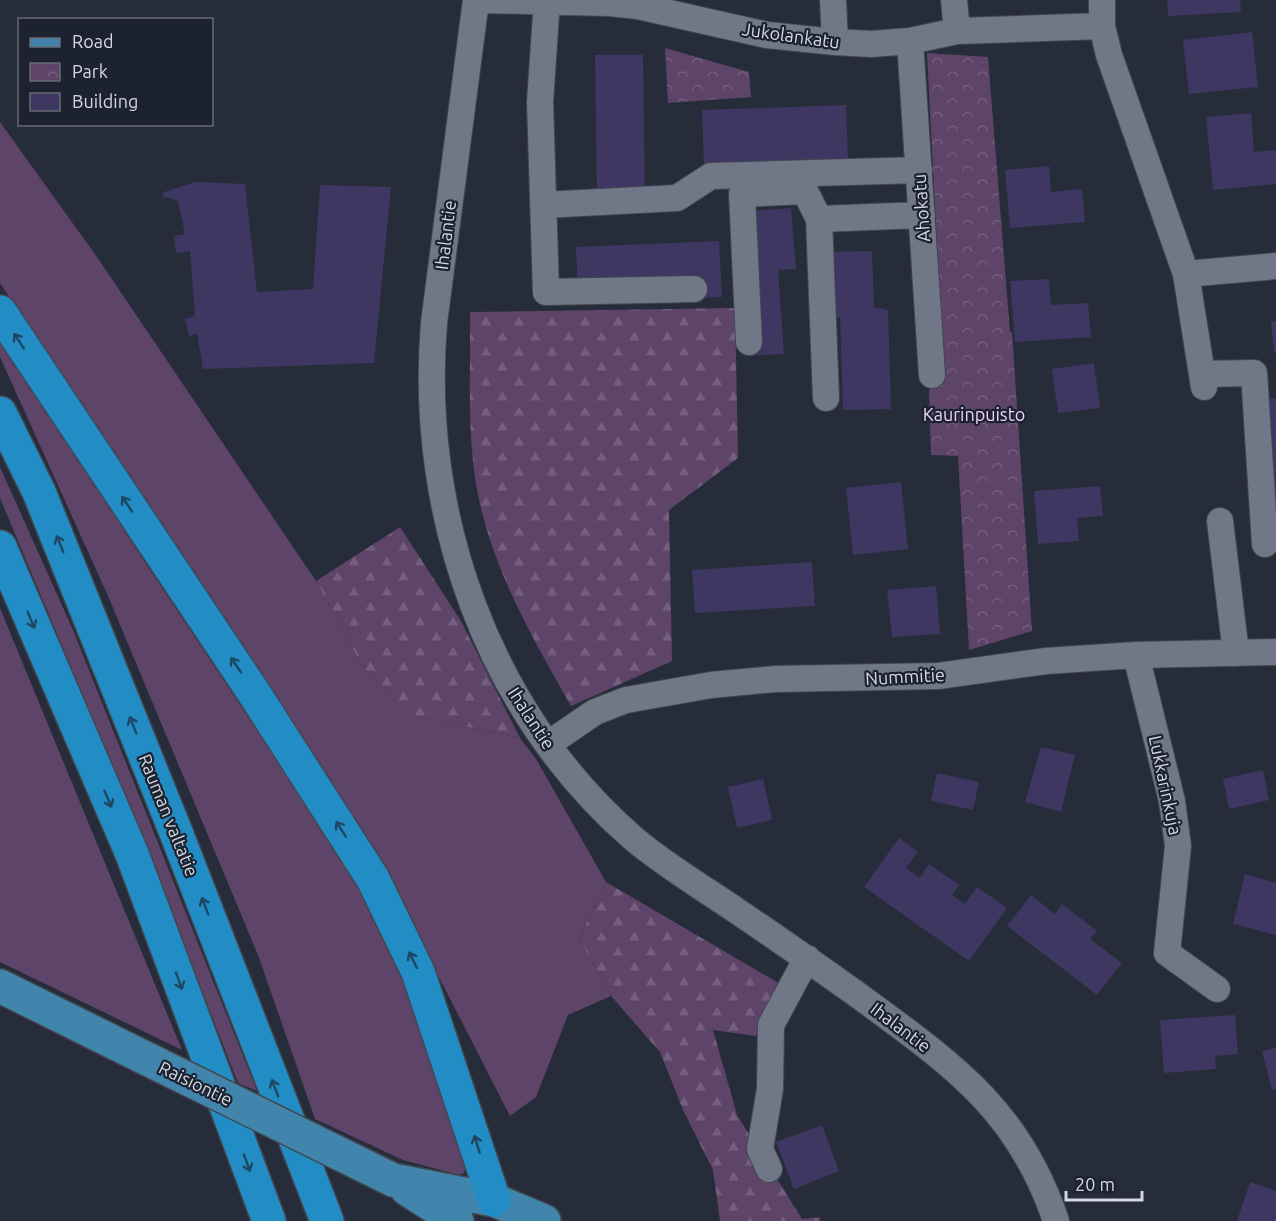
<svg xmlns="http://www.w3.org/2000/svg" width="1276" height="1221" viewBox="0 0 1276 1221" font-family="Ubuntu,sans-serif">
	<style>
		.grass { fill: #5e4469 }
		.forest { fill: url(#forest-firs) }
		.park { fill: url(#park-crowns) }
		.building { fill: #3e3761 }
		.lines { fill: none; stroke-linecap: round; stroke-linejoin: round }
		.minor-casing { stroke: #424752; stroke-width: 28 }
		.major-casing { stroke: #424752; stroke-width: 36 }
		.highway-casing { stroke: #424752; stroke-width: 36 }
		.minor { stroke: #707888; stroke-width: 26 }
		.major { stroke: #4185ac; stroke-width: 33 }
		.highway { stroke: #228dc4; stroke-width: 33 }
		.major-bridge-casing { stroke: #424752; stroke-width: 36; stroke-linecap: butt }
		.major-bridge { stroke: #4185ac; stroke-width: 33 }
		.oneway { stroke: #1e4763 }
		.labels { text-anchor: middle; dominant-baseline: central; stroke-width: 4.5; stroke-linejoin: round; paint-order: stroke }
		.street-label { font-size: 18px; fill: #d4d9e1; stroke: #1c222f }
		.park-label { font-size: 18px; fill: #edd2f9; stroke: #1c222f }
	</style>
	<defs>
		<pattern id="forest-firs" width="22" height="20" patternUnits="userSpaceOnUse" patternTransform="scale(1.5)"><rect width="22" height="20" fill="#5e4469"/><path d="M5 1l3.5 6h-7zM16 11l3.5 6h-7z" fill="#745e7e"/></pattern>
		<pattern id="park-crowns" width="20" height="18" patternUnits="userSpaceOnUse" patternTransform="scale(1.5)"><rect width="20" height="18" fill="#5e4469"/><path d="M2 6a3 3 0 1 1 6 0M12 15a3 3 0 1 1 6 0" fill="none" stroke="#745e7e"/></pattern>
	</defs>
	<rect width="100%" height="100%" fill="#262c39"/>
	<!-- grass -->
	<path class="grass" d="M 0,122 L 97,257 L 316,581 L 362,666 L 406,714 L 520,738 L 536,759 L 606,882 L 579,938 L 611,996 L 568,1015 L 536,1097 L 510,1116 L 424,948 L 389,871 L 0,283 Z
		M 0,336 L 142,558 L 336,848 L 377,918 L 405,977 L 467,1163 L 464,1173 L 459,1175 L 403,1160 L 315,1119 L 258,955 L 108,596 L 0,357 Z
		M 0,467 L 73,630 L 257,1091 L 238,1083 L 135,820 L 0,498 Z
		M 0,608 L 182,1050 L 0,962 Z"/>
	<!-- forest -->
	<path class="forest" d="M 735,308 L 738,458 L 669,510 L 672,661 L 571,706 C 537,646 501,584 483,516 C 465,451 471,379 470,312 Z
		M 400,527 L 461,621 L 520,738 L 406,714 L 362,666 L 316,581 Z
		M 606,882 L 782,985 L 756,1036 L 713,1030 L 737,1115 L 802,1219 L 820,1217 L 820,1221 L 720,1221 L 713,1170 L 683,1110 L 660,1052 L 611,996 L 579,938 Z"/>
	<!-- park -->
	<path class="park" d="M 665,48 L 749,72 L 751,97 L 668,103 Z
		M 927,53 L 988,57 L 1010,332 L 1012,332 L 1032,631 L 969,650 L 958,456 L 931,455 L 929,390 L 944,379 Z"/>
	<!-- building -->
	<path class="building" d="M 1167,0 L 1240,0 L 1241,12 L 1168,16 Z
		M 1252,32 L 1258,87 L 1189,94 L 1183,40 Z
		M 595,55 L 643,55 L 645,197 L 597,197 Z
		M 846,105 L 848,159 L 704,165 L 702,110 Z
		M 1251,113 L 1254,152 L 1276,150 L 1276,184 L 1213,190 L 1206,117 Z
		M 1049,166 L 1051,192 L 1082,189 L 1085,222 L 1010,228 L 1005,170 Z
		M 195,182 L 245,184 L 257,292 L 313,289 L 320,185 L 391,187 L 374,363 L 203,369 L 197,334 L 189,336 L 185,319 L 195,316 L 190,251 L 176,253 L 174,236 L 185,234 L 178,201 L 162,196 L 164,192 Z
		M 791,208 L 796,269 L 778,270 L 784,354 L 743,356 L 737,269 L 752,211 Z
		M 719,241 L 722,297 L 578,303 L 576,247 Z
		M 872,251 L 874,307 L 888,310 L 891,409 L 843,410 L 840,317 L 825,317 L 823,252 Z
		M 1049,279 L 1051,305 L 1088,303 L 1091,337 L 1015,342 L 1010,281 Z
		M 1271,321 L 1276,321 L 1276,353 L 1274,353 Z
		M 1094,363 L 1100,408 L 1058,413 L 1052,369 Z
		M 1276,398 L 1276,549 L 1254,401 Z
		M 901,482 L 908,549 L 853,555 L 846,488 Z
		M 1100,486 L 1103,516 L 1077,518 L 1079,541 L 1038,544 L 1034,491 Z
		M 812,562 L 815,606 L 695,613 L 692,570 Z
		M 936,586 L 940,634 L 892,637 L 887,590 Z
		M 1041,747 L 1075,755 L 1061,812 L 1025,802 Z
		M 1263,770 L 1269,800 L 1229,809 L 1223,779 Z
		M 937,773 L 979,782 L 973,810 L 931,801 Z
		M 763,779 L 772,820 L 737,828 L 728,787 Z
		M 899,838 L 918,852 L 906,868 L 920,878 L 929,864 L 959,885 L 952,895 L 965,904 L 977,887 L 1007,908 L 969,961 L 864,887 Z
		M 1245,874 L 1276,883 L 1276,935 L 1233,924 Z
		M 1031,895 L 1055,914 L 1062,904 L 1097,931 L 1090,939 L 1122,963 L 1097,995 L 1007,926 Z
		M 1235,1015 L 1238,1054 L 1215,1056 L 1216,1069 L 1164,1073 L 1160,1020 Z
		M 1276,1048 L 1276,1089 L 1272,1090 L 1262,1051 Z
		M 822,1125 L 839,1171 L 794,1189 L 776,1142 Z
		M 1250,1182 L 1276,1191 L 1276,1221 L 1237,1221 Z"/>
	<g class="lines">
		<defs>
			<path id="minor" d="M 476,0 L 434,323 C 418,513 487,712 634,839 C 665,865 700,886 734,909 C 777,938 820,968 862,998 C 953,1065 1019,1110 1056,1221
				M 482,0 L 610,3 L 638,6 L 767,35 L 835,42 L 871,44 L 910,41 L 957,31 L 1102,26
				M 547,0 L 540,102 L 546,292 L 694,289
				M 833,0 L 835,42
				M 954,0 L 957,31
				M 1102,0 L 1102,26 L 1109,55 L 1186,274 L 1204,387
				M 910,41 L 932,375
				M 543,205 L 677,198 L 711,176 L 919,170
				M 819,219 L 922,215
				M 1186,274 L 1276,266
				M 749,342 L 742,194 L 805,191 L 819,219 L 826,398
				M 1202,374 L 1254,373 L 1265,544
				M 1220,521 L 1236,653
				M 1136,655 L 1172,801 L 1178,846 L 1167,953 L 1217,989
				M 548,744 L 595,712 L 626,700 L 711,685 L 775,679 L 938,676 L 1046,661 L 1136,655 L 1276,652
				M 769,1169 L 760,1149 L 770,1089 L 771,1025 L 807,958"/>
			<path id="major" d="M 0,986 L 127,1049
				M 393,1180 L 494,1200 L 544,1221
				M 407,1189 L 457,1221"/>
			<path id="highway" d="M 0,312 L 252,690 L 373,879 L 418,972 L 494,1200
				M 0,413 L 39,492 L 177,835 L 327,1221
				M 0,547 L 132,854 L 269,1221"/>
		</defs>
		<!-- minor casing -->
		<use href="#minor" class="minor-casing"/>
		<!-- major casing -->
		<use href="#major" class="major-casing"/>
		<!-- highway casing -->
		<use href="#highway" class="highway-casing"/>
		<!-- minor -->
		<use href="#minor" class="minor"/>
		<!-- major -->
		<use href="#major" class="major"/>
		<!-- highway -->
		<use href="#highway" class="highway"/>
		<defs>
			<path id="major-bridge" d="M 127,1049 L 393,1180"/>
		</defs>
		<!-- major-bridge casing -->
		<use href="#major-bridge" class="major-bridge-casing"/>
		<!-- major-bridge -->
		<use href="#major-bridge" class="major-bridge"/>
	</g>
	<!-- one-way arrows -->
	<defs><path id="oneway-shaft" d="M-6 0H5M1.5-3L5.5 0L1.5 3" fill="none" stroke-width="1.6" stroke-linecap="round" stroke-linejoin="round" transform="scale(1.5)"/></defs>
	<g class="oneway">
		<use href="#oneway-shaft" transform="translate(19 341) rotate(-123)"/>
		<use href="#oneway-shaft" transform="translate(127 504) rotate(-124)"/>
		<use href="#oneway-shaft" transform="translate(60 544) rotate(-112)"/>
		<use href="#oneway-shaft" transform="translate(31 620) rotate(67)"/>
		<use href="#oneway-shaft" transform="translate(236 665) rotate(-124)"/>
		<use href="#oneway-shaft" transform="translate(133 725) rotate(-112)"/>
		<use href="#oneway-shaft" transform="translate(108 799) rotate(67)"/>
		<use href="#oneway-shaft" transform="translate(341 829) rotate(-122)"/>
		<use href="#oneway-shaft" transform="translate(205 906) rotate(-111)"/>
		<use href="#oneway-shaft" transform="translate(413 960) rotate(-116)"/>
		<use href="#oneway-shaft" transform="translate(179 981) rotate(70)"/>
		<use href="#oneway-shaft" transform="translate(275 1088) rotate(-111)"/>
		<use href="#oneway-shaft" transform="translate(477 1144) rotate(-107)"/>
		<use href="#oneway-shaft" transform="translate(247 1163) rotate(70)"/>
	</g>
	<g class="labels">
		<!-- street labels -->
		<g class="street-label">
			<text transform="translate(791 35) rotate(8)">Jukolankatu</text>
			<text transform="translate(921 208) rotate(-94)">Ahokatu</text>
			<text transform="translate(445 235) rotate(-83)">Ihalantie</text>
			<text transform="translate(905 676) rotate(-3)">Nummitie</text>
			<text transform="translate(532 718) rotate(57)">Ihalantie</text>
			<text transform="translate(1166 785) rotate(78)">Lukkarinkuja</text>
			<text transform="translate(169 815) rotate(68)">Rauman valtatie</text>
			<text transform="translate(901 1027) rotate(37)">Ihalantie</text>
			<text transform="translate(196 1083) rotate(26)">Raisiontie</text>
		</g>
		<!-- park labels -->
		<g class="park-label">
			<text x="974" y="414">Kaurinpuisto</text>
		</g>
	</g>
	<!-- legend -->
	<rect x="18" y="18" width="195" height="108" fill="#1c222f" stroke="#666b76" stroke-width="1.5"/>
	<rect x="30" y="38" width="30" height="9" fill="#4185ac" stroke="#666b76" stroke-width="1.5"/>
	<text x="72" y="48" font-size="18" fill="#d4d9e1">Road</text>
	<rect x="30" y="63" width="30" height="18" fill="url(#park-crowns)" stroke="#666b76" stroke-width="1.5"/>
	<text x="72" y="78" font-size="18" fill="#d4d9e1">Park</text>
	<rect x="30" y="93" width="30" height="18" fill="#3e3761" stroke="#666b76" stroke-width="1.5"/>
	<text x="72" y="108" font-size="18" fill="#d4d9e1">Building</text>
	<!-- scale -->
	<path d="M1066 1191v9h76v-9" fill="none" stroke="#d4d9e1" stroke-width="3"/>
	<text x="1075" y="1191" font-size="18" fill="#d4d9e1" stroke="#1c222f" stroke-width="4.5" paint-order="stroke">20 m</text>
</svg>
